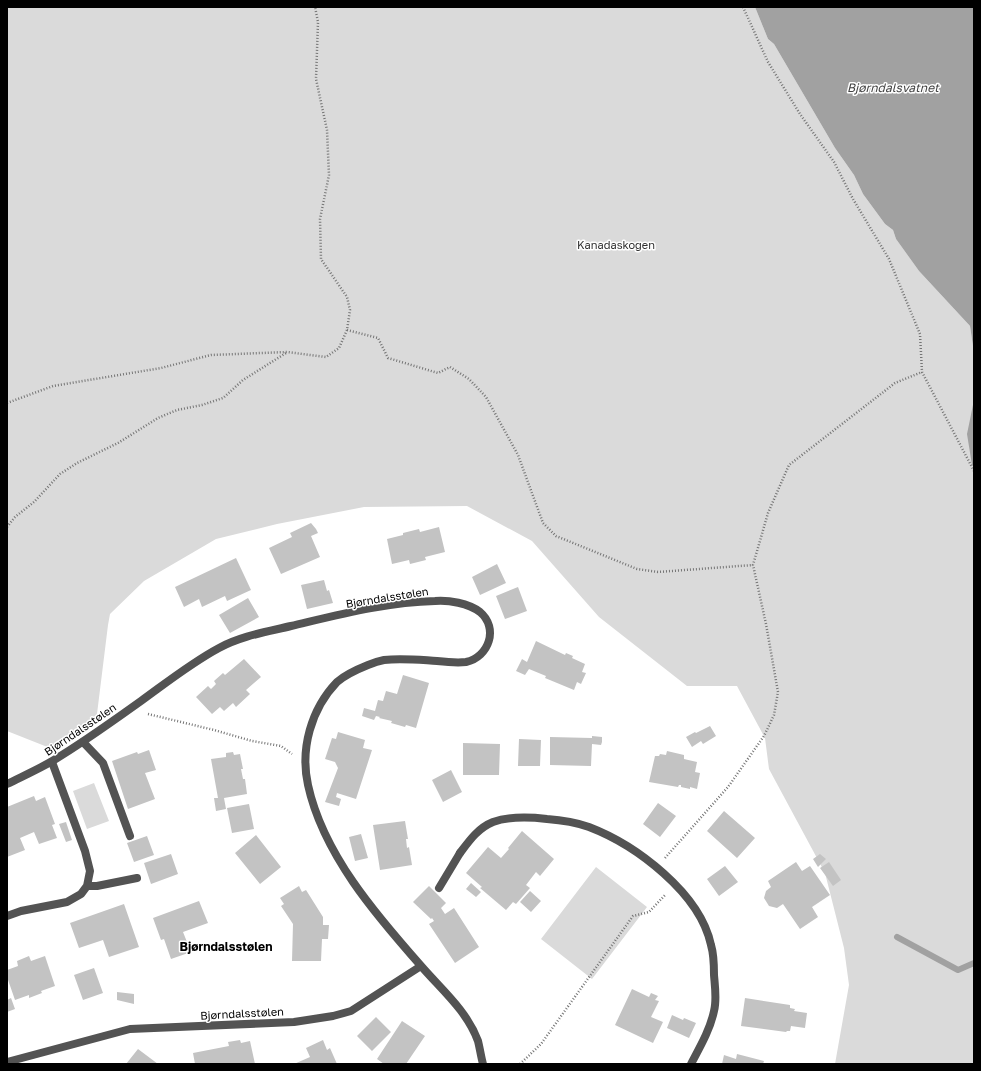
<svg xmlns="http://www.w3.org/2000/svg" width="981" height="1071" viewBox="0 0 981 1071" font-family="'Golos Text',sans-serif">
	<style>
		.green { fill: #dadada }
		.water { fill: #a1a1a1 }
		.lines { fill: none; stroke-linecap: round; stroke-linejoin: round }
		.stream { stroke: #a1a1a1; stroke-width: 6 }
		.building { fill: #c3c3c3 }
		.path { stroke: #757575; stroke-width: 2.5; stroke-dasharray: 1 2; stroke-linecap: butt }
		.lane { stroke: #535353; stroke-width: 8 }
		.street { stroke: #535353; stroke-width: 8 }
		.labels { text-anchor: middle; dominant-baseline: central; stroke-width: 3; stroke-linejoin: round; paint-order: stroke }
		.park-label { font-size: 11px; fill: #313131; stroke: #fff }
		.street-label { font-size: 11px; fill: #000; stroke: #fff }
		.water-label { font-size: 12px; font-style: italic; fill: #424242; stroke: #fff }
		.neighbourhood-label { font-size: 12px; font-weight: bold; fill: #000; stroke: #fff }
	</style>
	<rect width="100%" height="100%" fill="#fff"/>
	<!-- green -->
	<path class="green" d="M 7,7 L 755,7 L 768,39 L 774,44 L 835,148 L 854,175 L 863,194 L 885,224 L 893,230 L 896,239 L 919,271 L 970,326 L 974,353 L 974,1064 L 835,1064 L 849,985 L 844,948 L 825,873 L 769,769 L 765,738 L 737,686 L 687,686 L 599,617 L 532,541 L 467,506 L 364,507 L 277,524 L 216,539 L 144,581 L 110,614 L 108,625 L 96,722 L 50,748 L 7,731 Z
		M 94,783 L 109,821 L 87,829 L 73,791 Z
		M 596,867 L 647,907 L 592,979 L 541,939 Z"/>
	<!-- water -->
	<path class="water" d="M 755,7 L 974,7 L 974,353 L 970,326 L 919,271 L 896,239 L 893,230 L 885,224 L 863,194 L 854,175 L 835,148 L 774,44 L 768,39 Z
		M 974,400 L 974,467 L 972,465 L 967,434 Z"/>
	<g class="lines">
		<!-- stream -->
		<path class="stream" d="M 897,937 L 958,970 L 974,963"/>
	</g>
	<!-- building -->
	<path class="building" d="M 311,523 L 316,529 L 318,533 L 311,536 L 320,557 L 281,574 L 269,548 L 292,537 L 290,533 Z
		M 439,527 L 445,552 L 425,557 L 426,560 L 410,564 L 409,560 L 392,564 L 387,539 L 403,535 L 403,533 L 419,529 L 420,532 Z
		M 236,558 L 251,590 L 227,601 L 225,596 L 202,607 L 199,599 L 184,607 L 175,587 Z
		M 497,564 L 506,583 L 480,595 L 472,577 Z
		M 324,580 L 327,591 L 329,590 L 333,603 L 307,609 L 301,585 Z
		M 518,587 L 527,611 L 505,619 L 496,596 Z
		M 248,598 L 259,617 L 230,633 L 219,615 Z
		M 536,641 L 565,655 L 566,653 L 573,656 L 572,658 L 585,664 L 582,672 L 586,673 L 581,684 L 577,682 L 574,690 L 545,678 L 546,676 L 529,669 L 525,675 L 516,671 L 522,659 L 527,662 Z
		M 244,659 L 261,677 L 246,690 L 250,694 L 236,707 L 233,703 L 224,711 L 220,707 L 212,714 L 196,697 L 208,686 L 211,689 L 216,684 L 214,681 L 223,673 L 225,675 Z
		M 403,675 L 429,683 L 416,728 L 406,725 L 405,727 L 391,723 L 392,721 L 379,718 L 380,717 L 376,716 L 374,720 L 362,716 L 364,708 L 375,711 L 378,700 L 383,701 L 386,691 L 397,694 Z
		M 710,726 L 716,736 L 703,744 L 701,741 L 692,747 L 686,737 L 695,732 L 696,733 Z
		M 338,732 L 365,740 L 363,748 L 372,750 L 356,799 L 337,793 L 336,797 L 341,799 L 339,806 L 325,802 L 338,768 L 335,762 L 325,759 L 332,738 L 336,739 Z
		M 592,736 L 602,737 L 602,742 L 601,745 L 592,744 L 591,766 L 550,765 L 550,737 L 592,738 Z
		M 519,739 L 541,740 L 540,766 L 518,766 Z
		M 463,743 L 500,744 L 499,775 L 463,775 Z
		M 149,750 L 156,770 L 145,773 L 155,799 L 128,809 L 112,761 L 137,752 L 138,754 Z
		M 667,751 L 684,755 L 684,759 L 697,762 L 695,772 L 700,773 L 697,789 L 690,787 L 690,789 L 681,787 L 681,785 L 679,785 L 678,787 L 649,782 L 655,756 L 659,756 L 660,754 L 666,755 Z
		M 233,752 L 234,755 L 240,754 L 243,769 L 241,769 L 243,779 L 245,779 L 247,794 L 224,798 L 226,809 L 216,811 L 214,798 L 218,798 L 211,759 L 226,757 L 226,753 Z
		M 451,770 L 462,792 L 443,802 L 432,780 Z
		M 34,796 L 36,801 L 45,797 L 55,824 L 52,825 L 57,838 L 39,844 L 34,832 L 20,838 L 25,850 L 7,857 L 7,807 Z
		M 658,803 L 676,816 L 660,837 L 643,824 Z
		M 249,804 L 254,829 L 232,833 L 227,808 Z
		M 724,811 L 755,838 L 737,858 L 707,831 Z
		M 405,821 L 408,839 L 406,839 L 407,848 L 409,847 L 412,865 L 380,870 L 373,825 Z
		M 66,822 L 72,840 L 66,842 L 59,824 Z
		M 522,831 L 554,859 L 540,876 L 536,872 L 526,885 L 530,888 L 516,904 L 513,902 L 506,910 L 480,888 L 482,887 L 466,873 L 488,847 L 501,858 L 509,849 L 508,848 Z
		M 361,834 L 368,858 L 355,861 L 349,837 Z
		M 256,835 L 281,867 L 260,884 L 235,853 Z
		M 147,836 L 154,855 L 134,862 L 127,843 Z
		M 171,854 L 178,874 L 151,884 L 144,863 Z
		M 820,854 L 826,859 L 818,867 L 813,859 Z
		M 796,862 L 802,871 L 810,866 L 830,895 L 812,907 L 818,917 L 800,929 L 783,904 L 777,908 L 769,906 L 764,898 L 766,891 L 771,887 L 768,881 Z
		M 829,862 L 841,880 L 833,886 L 820,868 Z
		M 725,866 L 738,882 L 719,896 L 707,879 Z
		M 471,883 L 481,892 L 476,897 L 466,889 Z
		M 299,886 L 302,892 L 306,890 L 323,917 L 323,925 L 329,925 L 328,939 L 322,939 L 321,961 L 292,961 L 293,924 L 281,906 L 284,904 L 280,898 Z
		M 429,886 L 446,903 L 441,908 L 445,914 L 454,908 L 479,947 L 455,963 L 429,924 L 434,921 L 432,918 L 431,919 L 413,902 Z
		M 530,891 L 541,901 L 531,912 L 520,902 Z
		M 199,901 L 208,923 L 183,932 L 191,952 L 171,959 L 164,939 L 161,940 L 153,918 Z
		M 124,904 L 139,947 L 109,957 L 103,940 L 79,948 L 70,923 Z
		M 29,956 L 31,961 L 45,956 L 55,986 L 41,991 L 42,993 L 29,998 L 29,995 L 15,1000 L 7,977 L 7,970 L 18,966 L 17,961 Z
		M 94,968 L 103,993 L 83,1000 L 74,975 Z
		M 632,989 L 649,997 L 651,993 L 658,996 L 655,1000 L 659,1001 L 651,1017 L 663,1022 L 653,1043 L 615,1025 Z
		M 117,992 L 134,994 L 134,1004 L 117,1000 Z
		M 11,998 L 15,1009 L 7,1012 L 7,1000 Z
		M 745,998 L 790,1005 L 790,1008 L 795,1009 L 794,1011 L 807,1013 L 805,1028 L 791,1026 L 790,1031 L 787,1031 L 786,1032 L 741,1026 Z
		M 672,1015 L 683,1020 L 684,1018 L 696,1023 L 689,1038 L 667,1028 Z
		M 376,1017 L 391,1032 L 372,1051 L 357,1036 Z
		M 402,1021 L 425,1036 L 406,1064 L 384,1064 L 377,1059 Z
		M 240,1040 L 241,1043 L 250,1041 L 255,1064 L 195,1064 L 193,1053 L 229,1046 L 228,1042 Z
		M 323,1040 L 327,1050 L 330,1048 L 337,1064 L 294,1064 L 310,1057 L 306,1048 Z
		M 138,1049 L 158,1064 L 126,1064 Z
		M 737,1054 L 764,1061 L 763,1064 L 722,1064 L 724,1055 L 736,1059 Z"/>
	<g class="lines">
		<!-- path -->
		<path class="path" d="M 743,7 L 768,62 L 800,114 L 834,162 L 853,199 L 889,259 L 920,334 L 922,372 L 974,471
			M 347,330 L 378,338 L 388,358 L 438,373 L 450,367 L 469,379 L 486,397 L 518,455 L 543,523 L 556,536 L 637,569 L 658,572 L 753,565
			M 7,403 L 53,386 L 161,368 L 211,355 L 287,352 L 326,357 L 339,348 L 347,330 L 350,310 L 347,297 L 321,259 L 320,219 L 329,175 L 327,130 L 316,79 L 318,22 L 315,7
			M 7,527 L 15,517 L 34,502 L 60,474 L 77,463 L 118,443 L 158,418 L 177,410 L 202,405 L 223,398 L 243,380 L 286,353
			M 148,714 L 214,730 L 252,741 L 281,746 L 292,754
			M 665,858 L 728,787 L 764,736 L 774,715 L 778,692 L 766,624 L 753,565 L 768,513 L 789,465 L 895,383 L 922,372
			M 520,1064 L 541,1044 L 633,916 L 649,912 L 666,894"/>
		<!-- lane -->
		<path class="lane" d="M 83,742 L 103,763 L 130,836
			M 87,886 L 97,886 L 137,878
			M 439,888 L 460,853
			M 7,916 L 21,911 L 67,902 L 81,894 L 87,886 L 90,871 L 85,851 L 52,762"/>
		<!-- street -->
		<path class="street" d="M 7,784 C 23,776 39,769 54,760 C 84,742 113,721 141,701 C 166,683 191,663 219,648 C 241,636 266,632 291,626 C 338,615 387,602 435,601 C 449,600 468,603 480,612 C 499,628 489,657 466,662 C 457,663 446,662 437,661 C 420,660 402,658 384,660 C 379,661 373,663 368,665 C 358,669 345,675 337,682 C 311,709 300,749 308,785 C 323,854 376,915 422,967 C 442,990 467,1011 478,1041 C 480,1049 481,1057 483,1064
			M 460,853 C 469,841 478,828 493,822 C 510,816 529,817 547,819 C 561,820 575,822 589,827 C 636,845 700,893 711,945 C 714,955 714,965 714,975 C 715,987 717,1000 714,1011 C 710,1030 700,1047 691,1064
			M 7,1062 L 130,1029 L 294,1022 L 333,1016 L 351,1011 L 421,966"/>
	</g>
	<g class="labels">
		<!-- park labels -->
		<g class="park-label">
			<text x="616" y="244">Kanadaskogen</text>
		</g>
		<!-- street labels -->
		<g class="street-label">
			<text transform="translate(387 597) rotate(-9)">Bjørndalsstølen</text>
			<text transform="translate(80 729) rotate(-34)">Bjørndalsstølen</text>
			<text transform="translate(242 1013) rotate(-3)">Bjørndalsstølen</text>
		</g>
		<!-- water labels -->
		<g class="water-label">
			<text x="893" y="87">Bjørndalsvatnet</text>
		</g>
		<!-- neighbourhood labels -->
		<g class="neighbourhood-label">
			<text x="226" y="946">Bjørndalsstølen</text>
		</g>
	</g>
	<!-- border -->
	<rect width="981" height="1071" fill="none" stroke="#000000" stroke-width="16"/>
</svg>
